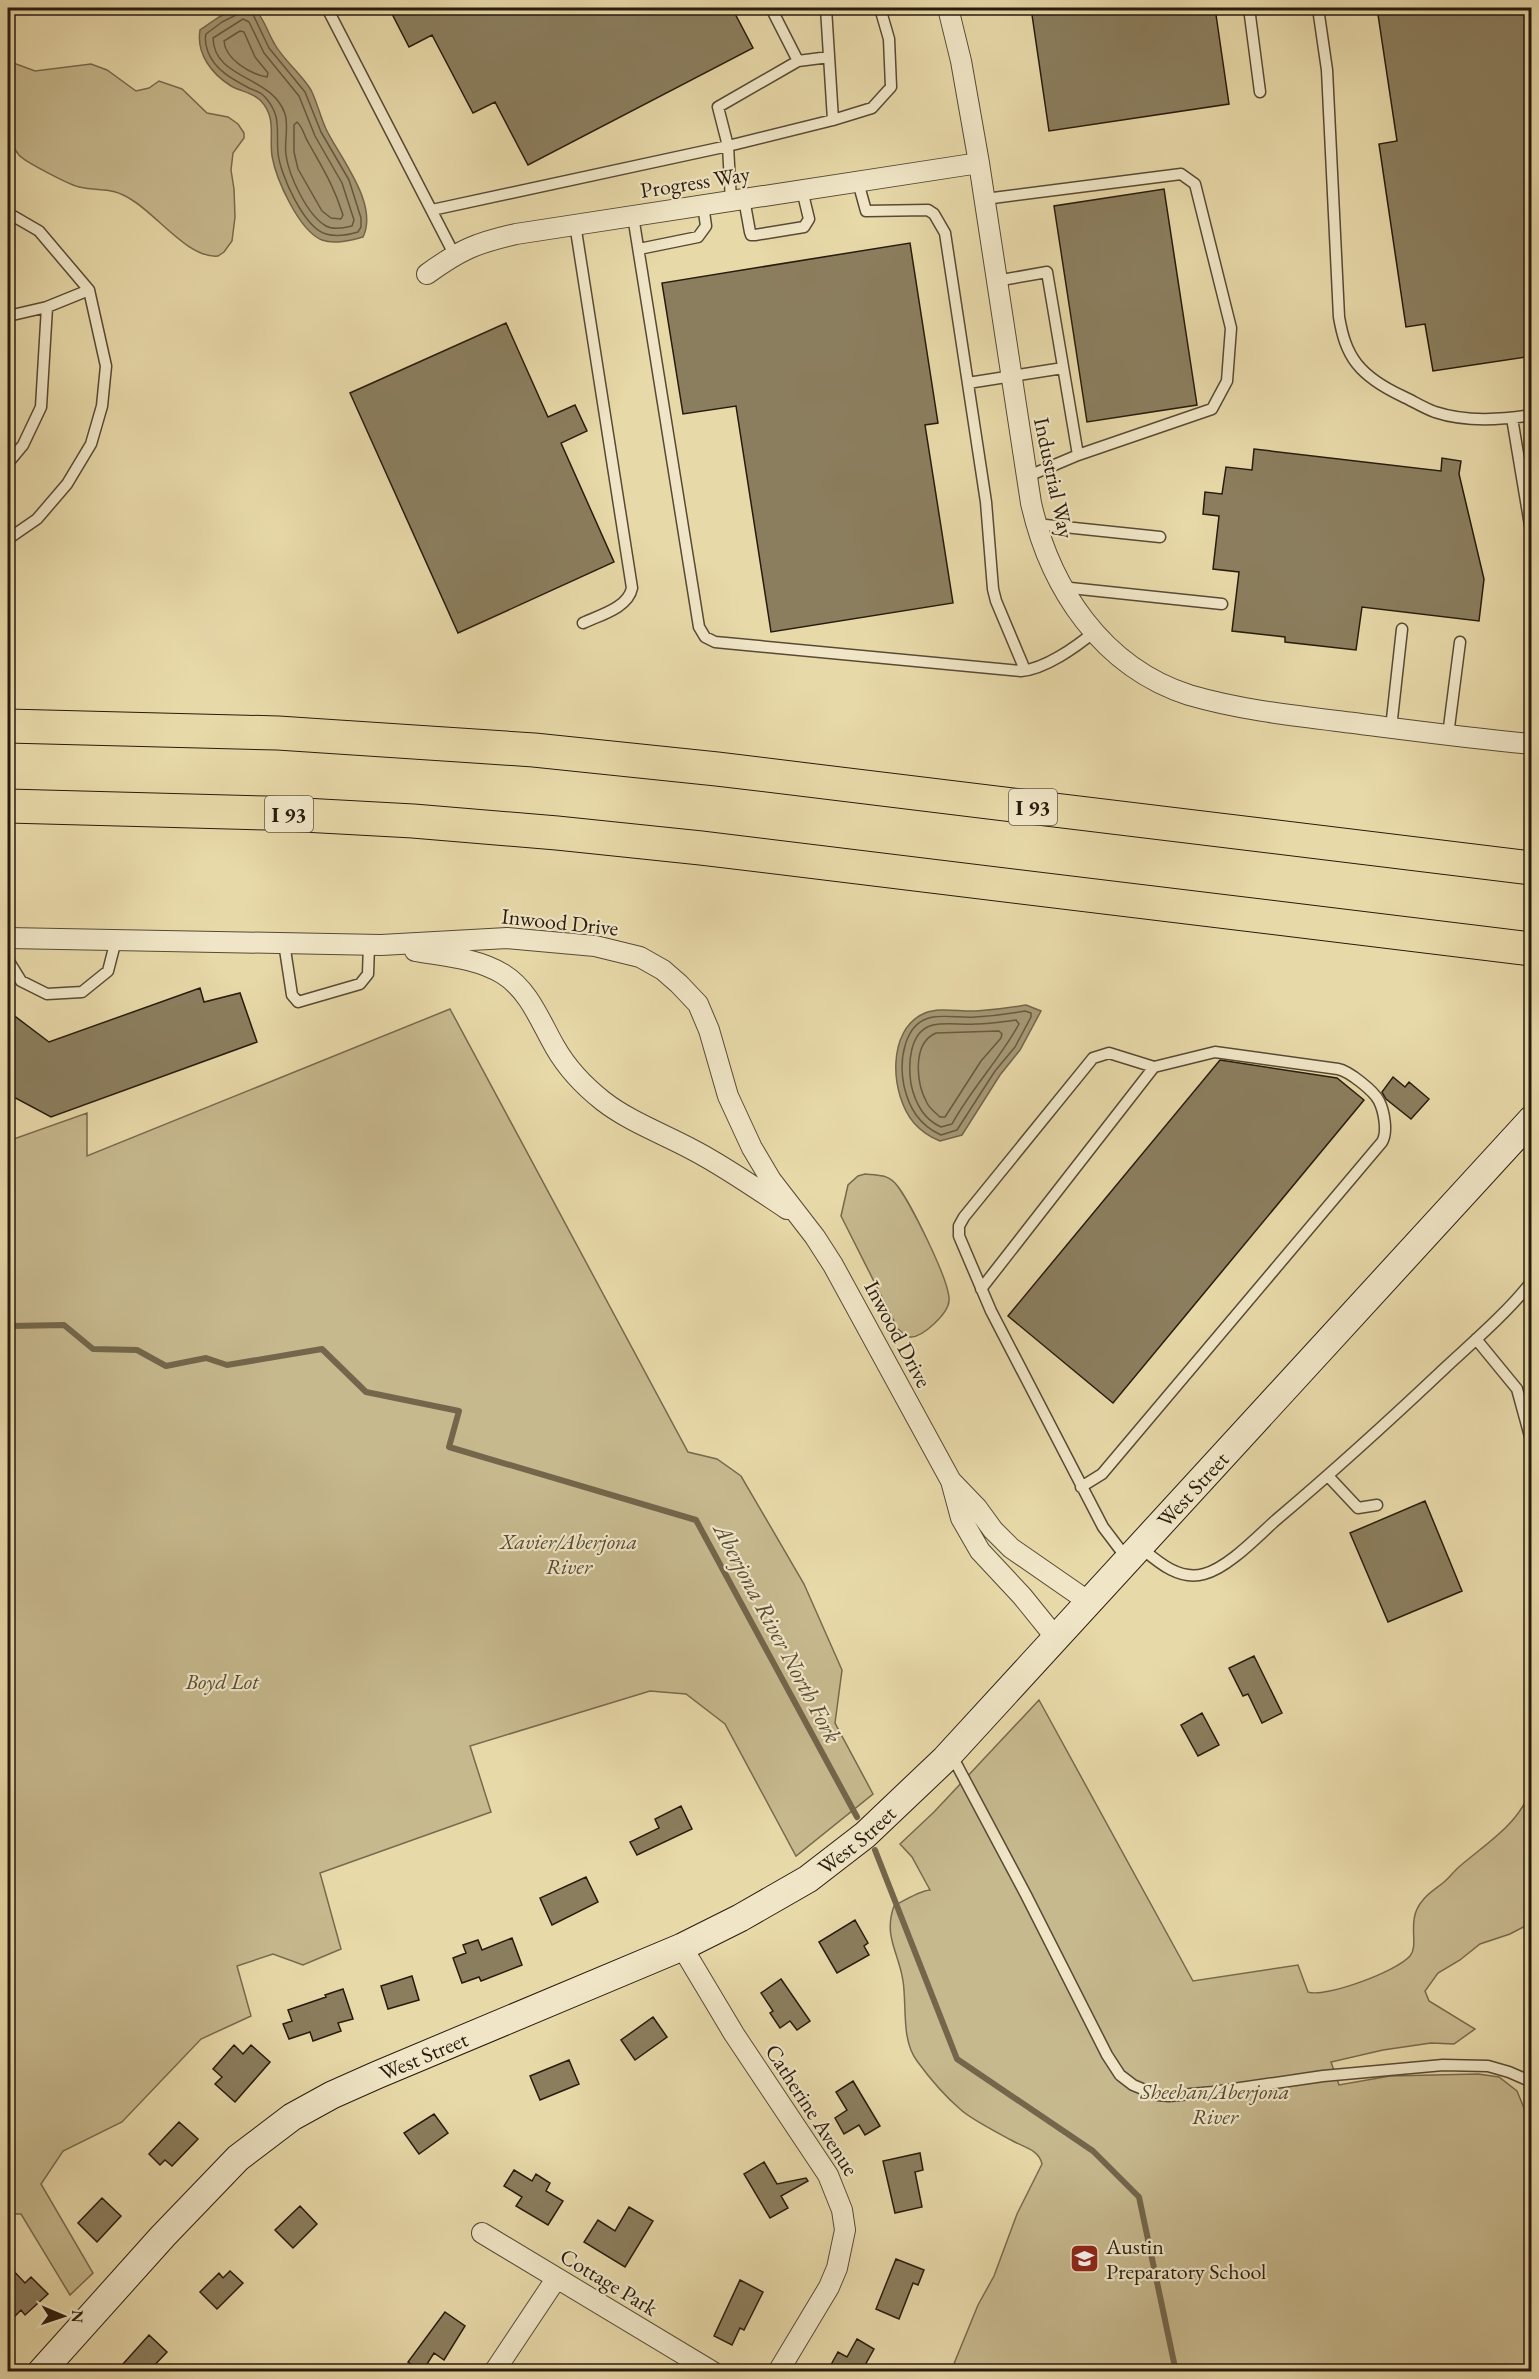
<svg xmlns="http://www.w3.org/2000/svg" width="1539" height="2379" viewBox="0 0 1539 2379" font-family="'EB Garamond',serif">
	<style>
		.green { fill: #c7b98e; stroke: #776a4e; stroke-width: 1.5 }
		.water { fill: #a69874; stroke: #73664b; stroke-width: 1.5 }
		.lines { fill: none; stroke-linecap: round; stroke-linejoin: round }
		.shore { stroke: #665a40; stroke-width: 1.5 }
		.stream { stroke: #73664b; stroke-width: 6 }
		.building { fill: #8b7e5e; stroke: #271b0d; stroke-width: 1.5 }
		.lane-casing { stroke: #574a34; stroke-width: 13 }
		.street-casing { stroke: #574a34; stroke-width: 22 }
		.secondary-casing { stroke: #271b0d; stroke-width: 29 }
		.highway-casing { stroke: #271b0d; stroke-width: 35 }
		.lane { stroke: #f0e6c7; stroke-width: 10 }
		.street { stroke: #f0e6c7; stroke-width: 20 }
		.secondary { stroke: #f0e6c7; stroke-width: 27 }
		.highway { stroke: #e8d9a9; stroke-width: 33 }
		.labels { text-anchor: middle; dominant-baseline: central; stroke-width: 4.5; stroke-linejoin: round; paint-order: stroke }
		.shield { fill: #f0e6c7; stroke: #635845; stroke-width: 1.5 }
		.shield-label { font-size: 21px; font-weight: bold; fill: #271b0d }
		.street-label { font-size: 22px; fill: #271b0d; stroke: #f0e6c7 }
		.park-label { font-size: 22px; font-style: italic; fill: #574a34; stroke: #f0e6c7 }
		.poi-label { font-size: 22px; fill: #271b0d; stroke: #f0e6c7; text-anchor: start }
		.water-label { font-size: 24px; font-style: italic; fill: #5a4d36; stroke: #f0e6c7 }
	</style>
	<rect width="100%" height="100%" fill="#e8d9a9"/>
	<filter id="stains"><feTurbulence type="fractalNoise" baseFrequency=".00333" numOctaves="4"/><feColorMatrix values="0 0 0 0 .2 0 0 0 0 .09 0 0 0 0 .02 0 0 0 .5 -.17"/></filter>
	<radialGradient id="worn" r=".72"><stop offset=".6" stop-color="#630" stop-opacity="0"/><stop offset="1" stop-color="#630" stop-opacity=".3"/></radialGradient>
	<!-- green -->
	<path class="green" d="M 8,61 L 35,71 L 91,64 L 107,70 L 136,91 L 149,88 L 159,81 L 182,89 L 207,113 L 228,117 L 238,124 L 244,133 L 244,138 L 233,153 L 231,170 L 234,189 L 235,217 L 232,241 L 224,252 L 218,256 C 189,259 157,215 132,200 C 110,186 101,192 79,187 C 70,185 25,162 19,155 C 2,136 7,85 8,61 Z
		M 450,1009 L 688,1452 L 717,1459 L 741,1476 L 804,1584 L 842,1670 L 835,1723 L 873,1794 L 796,1856 L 725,1724 L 686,1694 L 650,1691 L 470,1746 L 491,1812 L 320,1873 L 341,1949 L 303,1965 L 273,1954 L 237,1966 L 251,2016 L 201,2039 L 122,2122 L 63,2151 L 41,2184 L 93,2273 L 70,2295 L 21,2214 L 8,2214 L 8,1141 L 87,1113 L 87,1156 Z
		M 865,1174 C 876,1175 886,1174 895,1183 C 908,1197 951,1283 949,1301 C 948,1314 922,1338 910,1337 C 905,1336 902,1332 898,1329 L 841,1216 L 848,1185 L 858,1176 Z
		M 1039,1700 L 1193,1981 L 1298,1965 L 1308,1992 C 1326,1998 1397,1971 1410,1956 C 1420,1944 1405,1920 1423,1900 C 1429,1892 1437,1888 1444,1882 C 1450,1877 1454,1871 1460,1866 C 1487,1843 1519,1824 1531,1789 L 1531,1923 L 1510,1934 L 1480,1944 L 1460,1960 L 1438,1973 L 1425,1991 L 1429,2001 L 1475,2029 L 1454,2044 L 1431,2043 L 1383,2050 L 1331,2062 L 1339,2085 L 1390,2076 L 1478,2074 L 1499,2077 L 1517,2091 L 1531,2125 L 1531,2371 L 951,2371 L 978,2305 L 994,2276 L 1017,2214 L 1042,2164 C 1039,2149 1022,2147 1011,2140 C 998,2133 969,2118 960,2109 C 946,2097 928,2076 917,2061 C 901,2040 907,2006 903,1981 C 899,1953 883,1936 894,1906 C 905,1900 919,1891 930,1890 L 912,1857 L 900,1844 L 934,1812 Z"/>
	<!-- water -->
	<path class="water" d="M 238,8 L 254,8 C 264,18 267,31 274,43 C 283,60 301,73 311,90 C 317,102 320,116 326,129 C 340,158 379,204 363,237 C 351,240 335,245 322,240 C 299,231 276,179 272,156 C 269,136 277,117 260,100 C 253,93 240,91 231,86 C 212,74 196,54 200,30 L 219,17 Z
		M 1026,1005 L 1041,1011 L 1020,1050 L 1000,1075 L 962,1135 L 940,1141 C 930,1137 921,1131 914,1123 C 890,1095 886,1029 925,1013 C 940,1007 960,1012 976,1011 C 993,1010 1009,1008 1026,1005 Z"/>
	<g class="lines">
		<!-- shore -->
		<path class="shore" d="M 238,8 L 236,15 L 222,22 L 206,34 C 204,41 206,45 208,52 C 215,70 232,79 249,88 C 254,90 261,92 265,97 C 282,116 276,130 278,153 C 280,174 304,228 326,234 C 336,237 348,235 358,232 L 361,227 L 361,218 L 349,180 L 321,132 L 305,92 L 269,48 L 250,8
			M 243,19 L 249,22 L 264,53 L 299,96 L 315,136 L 342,183 L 354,220 L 352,226 C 344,228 333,230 326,226 C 307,215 289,176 286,155 C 284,142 289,127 285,114 C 272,75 214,80 213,38 Z
			M 240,31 L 244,32 L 255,57 L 268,73 L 267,77 C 250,74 225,59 224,41 Z
			M 297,122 C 303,127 304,136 308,142 C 323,169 334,186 343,215 L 341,219 L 331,218 L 322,211 L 298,169 L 294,152 L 294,125 Z
			M 1025,1011 L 1031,1013 L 1031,1017 L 1015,1047 L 995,1071 L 957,1130 L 941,1135 C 919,1125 909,1108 904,1086 C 899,1062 903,1022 933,1017 C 947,1015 961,1018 975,1017 C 992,1016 1008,1014 1025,1011 Z
			M 1016,1020 L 1019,1024 C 1000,1059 971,1089 952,1124 L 941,1127 C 923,1119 915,1103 911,1084 C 908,1064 909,1031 933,1025 C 946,1022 962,1025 975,1024 C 988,1024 1002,1022 1016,1020 Z
			M 999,1031 L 1002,1034 L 1001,1038 L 981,1061 L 945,1117 L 940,1117 C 935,1112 930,1109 927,1103 C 916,1083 912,1043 936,1033 Z"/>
		<!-- stream -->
		<path class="stream" d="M 8,1328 L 12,1326 L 64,1325 L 93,1349 L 137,1350 L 166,1366 L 206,1358 L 227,1365 L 322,1349 L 366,1392 L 459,1411 L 449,1447 L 696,1520 L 857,1817
			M 875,1850 L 957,2059 L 1093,2151 L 1139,2197 L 1176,2372"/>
	</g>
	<!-- building -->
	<path class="building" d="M 389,8 L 732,8 L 753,48 L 528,165 L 495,102 L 473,113 L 432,35 L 409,47 Z
		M 1031,8 L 1215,8 L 1229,104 L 1049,131 Z
		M 1377,8 L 1532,8 L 1532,356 L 1433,371 L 1425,324 L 1406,327 L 1379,144 L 1397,141 Z
		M 1164,189 L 1197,405 L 1087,422 L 1054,206 Z
		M 910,243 L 938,423 L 925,425 L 953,603 L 771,632 L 736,406 L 683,414 L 662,283 Z
		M 506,323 L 548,417 L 575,405 L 587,431 L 561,443 L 614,562 L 458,633 L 350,393 Z
		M 1254,449 L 1441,471 L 1442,458 L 1461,461 L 1459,474 L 1484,579 L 1479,621 L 1362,607 L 1356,650 L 1285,642 L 1285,637 L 1232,631 L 1239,572 L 1213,569 L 1219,516 L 1203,514 L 1205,492 L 1222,494 L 1226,467 L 1252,470 Z
		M 200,988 L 204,1002 L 240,993 L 257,1042 L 51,1117 L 8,1094 L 8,1011 L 49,1042 Z
		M 1220,1060 L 1337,1078 L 1364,1100 L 1113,1403 L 1008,1316 Z
		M 1393,1077 L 1405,1087 L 1409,1082 L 1429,1099 L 1411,1119 L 1386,1099 L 1382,1092 Z
		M 1425,1501 L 1462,1591 L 1388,1622 L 1350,1533 Z
		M 1254,1656 L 1282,1713 L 1262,1723 L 1248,1694 L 1243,1696 L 1229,1668 Z
		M 1202,1713 L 1219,1745 L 1198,1756 L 1181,1725 Z
		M 681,1806 L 692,1829 L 637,1855 L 630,1842 L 659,1828 L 655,1819 Z
		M 586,1877 L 598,1902 L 552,1925 L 540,1898 Z
		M 855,1920 L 868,1943 L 864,1946 L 869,1955 L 837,1973 L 819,1942 Z
		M 512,1938 L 522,1965 L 481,1981 L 479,1977 L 462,1983 L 453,1958 L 466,1953 L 463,1945 L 478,1940 L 482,1950 Z
		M 412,1976 L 419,2000 L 388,2009 L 381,1986 Z
		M 781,1979 L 810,2021 L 797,2030 L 790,2021 L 780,2028 L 770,2013 L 773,2011 L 761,1993 Z
		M 343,1989 L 353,2019 L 338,2023 L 341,2031 L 313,2041 L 310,2032 L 289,2039 L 283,2024 L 292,2021 L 288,2010 L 326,1997 L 325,1995 Z
		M 653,2017 L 667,2037 L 635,2060 L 621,2040 Z
		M 234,2045 L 243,2054 L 251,2045 L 270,2062 L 235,2102 L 215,2084 L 222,2077 L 213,2069 Z
		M 569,2060 L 579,2084 L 540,2100 L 530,2076 Z
		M 853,2081 L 880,2126 L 865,2135 L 859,2125 L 844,2134 L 835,2118 L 847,2110 L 836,2092 Z
		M 434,2114 L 448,2133 L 419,2154 L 404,2133 Z
		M 179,2122 L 198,2139 L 172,2166 L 165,2160 L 160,2165 L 149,2154 Z
		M 920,2153 L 923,2170 L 915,2172 L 922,2207 L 895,2213 L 883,2161 Z
		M 764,2162 L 777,2184 L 806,2178 L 808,2181 L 781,2196 L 788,2208 L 770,2218 L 744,2174 Z
		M 514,2170 L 532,2181 L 536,2174 L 550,2183 L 546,2191 L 563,2201 L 548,2225 L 516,2206 L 522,2197 L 504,2186 Z
		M 102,2198 L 121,2216 L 97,2242 L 78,2223 Z
		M 300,2206 L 317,2224 L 293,2248 L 275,2230 Z
		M 629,2207 L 653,2221 L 625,2267 L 584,2242 L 598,2220 L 615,2231 Z
		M 896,2259 L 924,2270 L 918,2285 L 913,2283 L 899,2319 L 876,2309 Z
		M 8,2265 L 25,2283 L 31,2277 L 48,2294 L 25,2315 L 21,2310 L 15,2316 L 8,2307 Z
		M 230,2271 L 243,2283 L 217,2309 L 200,2292 L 219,2273 L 223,2278 Z
		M 740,2280 L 763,2292 L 744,2330 L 740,2328 L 732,2345 L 714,2336 Z
		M 445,2312 L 465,2326 L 444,2360 L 434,2353 L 422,2372 L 408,2362 Z
		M 149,2335 L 167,2352 L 148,2372 L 131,2372 L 123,2364 Z
		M 857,2339 L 874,2349 L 864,2367 L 872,2372 L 827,2372 L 838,2352 L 847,2357 Z"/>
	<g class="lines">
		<defs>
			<path id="lane" d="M 327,8 L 454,254
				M 1249,8 L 1260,92
				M 1318,8 L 1327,70 L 1339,317 C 1342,334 1346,350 1357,364 C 1369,379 1385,388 1402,396 C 1413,401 1424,408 1435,412 C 1465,422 1501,420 1532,415
				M 798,61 L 829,57
				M 833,120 L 872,108 L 891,87 L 889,39 L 880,8
				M 858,182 L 866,211 L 928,210 L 934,214 L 945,233 L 986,502 L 993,589 L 996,601 L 1025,670
				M 744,199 L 750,232 L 751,235 L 755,235 L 804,227 L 809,219 L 802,190
				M 985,199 L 1181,174 L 1195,184 L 1231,328 L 1227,381 L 1212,409 L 1078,455
				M 731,201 L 728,146 L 833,120 L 826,8
				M 432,210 L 728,146 L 718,107 L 798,61 L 771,8
				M 8,213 L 39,231 L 89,290 L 106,366 L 102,406 L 91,444 L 67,484 L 37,519 L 8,539
				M 633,216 L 699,627 L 705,637 L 715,642 L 1021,671 C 1045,669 1076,647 1094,632
				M 575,224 L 632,588 C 628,608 600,615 583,623
				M 639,249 L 698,237 L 706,226 L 703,205
				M 996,281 L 1047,272 L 1078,455 L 1026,477
				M 8,316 L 47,307
				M 968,383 L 1063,368
				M 1512,418 L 1532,537
				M 8,463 L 23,445 L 41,407 L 47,307 L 89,290
				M 1036,524 L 1160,537
				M 1061,587 L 1222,604
				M 1391,728 L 1402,629
				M 1448,735 L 1460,642
				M 284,943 L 292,995 L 298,1002 L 360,984 L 368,974 L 369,945
				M 8,960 L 21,981 L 47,994 L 82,992 L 108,971 L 116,940
				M 981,1289 L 1154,1067 L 1215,1052 L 1338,1069 C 1349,1071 1374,1091 1379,1101 C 1384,1111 1388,1132 1382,1142 L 1102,1474 L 1081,1487
				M 1476,1339 L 1517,1389 L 1531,1440
				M 1328,1476 L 1358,1508 L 1377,1505
				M 1140,1547 C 1158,1562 1179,1581 1204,1574 C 1228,1568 1258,1536 1276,1520 C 1334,1471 1390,1420 1445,1368 C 1472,1343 1510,1310 1532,1281
				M 1128,1560 L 1103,1527 L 991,1311 L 959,1236 L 959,1226 L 964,1217 L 1093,1058 L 1109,1053 L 1154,1067
				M 951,1754 L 1026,1895 L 1107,2055 L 1120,2075 L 1133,2085 L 1157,2095 L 1169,2096 L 1213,2092 L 1323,2076 L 1443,2065 L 1488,2066 L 1509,2072 L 1532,2082"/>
			<path id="street" d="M 948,8 L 961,61 L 979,163 L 1031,503 C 1050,588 1102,667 1189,695 C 1237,709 1287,715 1337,721 C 1402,729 1466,738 1532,744
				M 427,274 C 460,250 476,243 516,234 L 979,163
				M 8,938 L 381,945 L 507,938 L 595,946 L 640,957 L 663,970 L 679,984 L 698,1004 L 709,1030 L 728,1096 L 752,1148 L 771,1180 L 815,1237 L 833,1265 L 951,1481 L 961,1518 L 980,1551 L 1022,1596 L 1056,1638
				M 415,951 C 444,956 477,958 503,974 C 529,990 540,1021 555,1047 C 567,1068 584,1086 603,1101 C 630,1122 664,1134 695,1151 C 727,1168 757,1189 787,1209
				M 951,1481 L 977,1508 L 993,1530 L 1011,1548 L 1089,1602
				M 682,1947 L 734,2034 L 828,2175 L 842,2210 L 845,2230 L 837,2268 L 829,2287 L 778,2372
				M 482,2233 L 713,2372
				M 494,2372 L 556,2279"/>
			<g id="secondary">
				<path id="s1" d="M 41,2372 L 163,2236 L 238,2158 L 292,2117 L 332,2095 L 377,2075 L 682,1947 L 740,1918 L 808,1879 L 865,1835 L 945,1759 L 1532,1119"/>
			</g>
			<path id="highway" d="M 8,726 L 278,733 L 534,750 L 717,769 L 1532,868
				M 8,806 L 267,813 L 413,821 L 557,833 L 701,848 L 1532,949"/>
		</defs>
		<!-- lane casing -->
		<use href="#lane" class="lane-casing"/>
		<!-- street casing -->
		<use href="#street" class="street-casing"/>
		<!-- secondary casing -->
		<use href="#secondary" class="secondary-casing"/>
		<!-- highway casing -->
		<use href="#highway" class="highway-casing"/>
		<!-- lane -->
		<use href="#lane" class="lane"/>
		<!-- street -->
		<use href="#street" class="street"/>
		<!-- secondary -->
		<use href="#secondary" class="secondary"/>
		<!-- highway -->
		<use href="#highway" class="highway"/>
	</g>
	<!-- icons -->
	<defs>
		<symbol id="school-square" viewBox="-11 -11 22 22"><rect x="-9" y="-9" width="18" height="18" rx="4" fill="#8f2418" stroke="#f0e6c7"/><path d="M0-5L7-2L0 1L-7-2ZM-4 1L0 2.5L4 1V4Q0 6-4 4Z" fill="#fff"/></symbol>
	</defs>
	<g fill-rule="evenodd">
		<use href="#school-square" x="1068" y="2242" width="33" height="33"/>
	</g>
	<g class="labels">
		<!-- shield labels -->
		<g class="shield">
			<rect x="1009" y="789" width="48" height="36" rx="4.5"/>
			<rect x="265" y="796" width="48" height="36" rx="4.5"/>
		</g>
		<g class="shield-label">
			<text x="1033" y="807">I 93</text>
			<text x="289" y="814">I 93</text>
		</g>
		<!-- street labels -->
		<g class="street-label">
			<text transform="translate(695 182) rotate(-9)">Progress Way</text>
			<text transform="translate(1054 478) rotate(78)">Industrial Way</text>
			<text transform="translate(560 922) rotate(6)">Inwood Drive</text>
			<text transform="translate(898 1334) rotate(62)">Inwood Drive</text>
			<text stroke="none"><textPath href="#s1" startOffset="1476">West Street</textPath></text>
			<text stroke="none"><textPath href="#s1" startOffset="990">West Street</textPath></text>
			<text stroke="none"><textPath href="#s1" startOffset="504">West Street</textPath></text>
			<text transform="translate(812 2110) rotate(57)">Catherine Avenue</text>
			<text transform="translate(609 2282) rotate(31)">Cottage Park</text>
		</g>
		<!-- park labels -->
		<g class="park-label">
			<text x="569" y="1541">Xavier/Aberjona<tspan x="569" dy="25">River</tspan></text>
			<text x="222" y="1681">Boyd Lot</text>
			<text x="1215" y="2091">Sheehan/Aberjona<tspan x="1215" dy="25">River</tspan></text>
		</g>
		<!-- poi labels -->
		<g class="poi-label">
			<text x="1106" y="2246">Austin<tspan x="1106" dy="25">Preparatory School</tspan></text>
		</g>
		<!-- water labels -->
		<g class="water-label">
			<text transform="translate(778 1633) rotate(62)">Aberjona River North Fork</text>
		</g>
	</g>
	<!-- margin -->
	<rect width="1539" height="2379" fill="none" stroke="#e8d9a9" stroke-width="30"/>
	<rect x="9" y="9" width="1521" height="2361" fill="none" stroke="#271b0d" stroke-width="3"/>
	<rect x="15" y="15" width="1509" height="2349" fill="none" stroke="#271b0d" stroke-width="1.5"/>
	<!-- north arrow -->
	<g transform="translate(63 2316) rotate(92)" stroke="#f0e6c7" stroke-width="4.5" paint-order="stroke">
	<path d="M0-4.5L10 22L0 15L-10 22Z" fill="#271b0d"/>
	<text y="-9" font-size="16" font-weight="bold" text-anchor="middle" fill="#271b0d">N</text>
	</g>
	<rect width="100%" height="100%" filter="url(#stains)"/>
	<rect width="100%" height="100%" fill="url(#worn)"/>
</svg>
